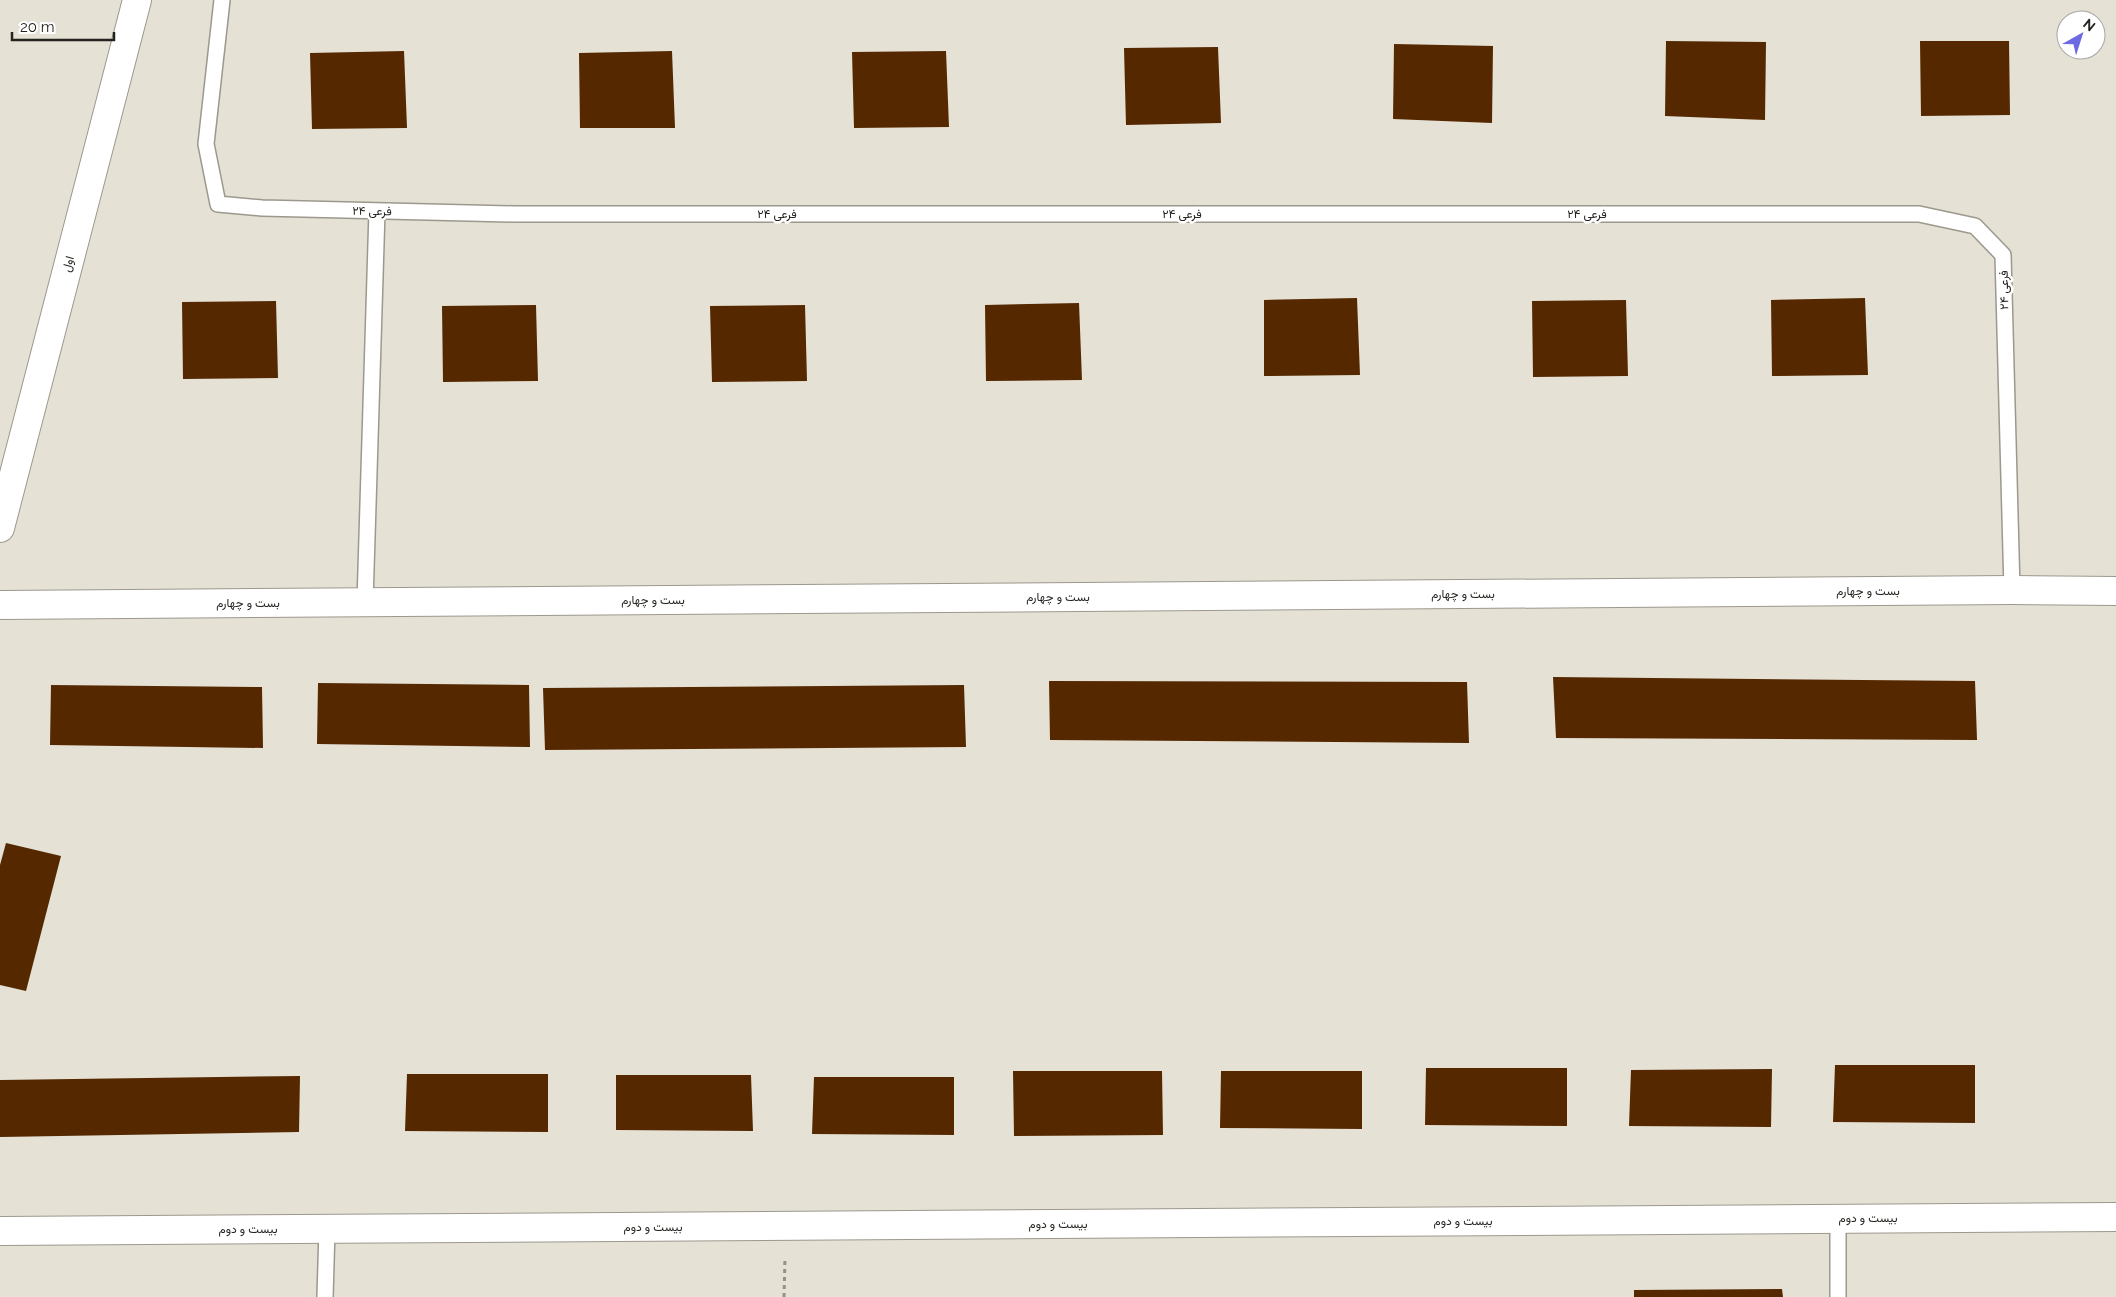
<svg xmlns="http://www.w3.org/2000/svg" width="2116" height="1297" viewBox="0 0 2116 1297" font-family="Raleway,Vazirmatn,sans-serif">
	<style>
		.building { fill: #552800 }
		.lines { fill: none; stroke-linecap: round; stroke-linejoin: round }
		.service-casing { stroke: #9d988d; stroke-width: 18 }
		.minor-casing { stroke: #9d988d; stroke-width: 30 }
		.path { stroke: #949188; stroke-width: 3; stroke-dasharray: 4 4; stroke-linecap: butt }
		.service { stroke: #fff; stroke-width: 15 }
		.minor { stroke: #fff; stroke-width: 28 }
		.labels { text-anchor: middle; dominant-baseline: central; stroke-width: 5; stroke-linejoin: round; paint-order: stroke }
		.street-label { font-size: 12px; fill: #24231e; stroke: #fff }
	</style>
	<rect width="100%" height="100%" fill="#e5e1d5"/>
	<!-- building -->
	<path class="building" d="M 1666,41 L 1766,42 L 1765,120 L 1665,116 Z
		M 1920,41 L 2009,41 L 2010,115 L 1921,116 Z
		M 1394,44 L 1493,46 L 1492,123 L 1393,119 Z
		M 1218,47 L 1221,123 L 1126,125 L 1124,48 Z
		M 404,51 L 407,128 L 312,129 L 310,53 Z
		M 672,51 L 675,128 L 580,128 L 579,53 Z
		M 946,51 L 949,127 L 854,128 L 852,52 Z
		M 1357,298 L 1360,375 L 1264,376 L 1264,300 Z
		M 1865,298 L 1868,375 L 1772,376 L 1771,300 Z
		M 1626,300 L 1628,376 L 1533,377 L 1532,301 Z
		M 276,301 L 278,378 L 183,379 L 182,302 Z
		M 1079,303 L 1082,380 L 986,381 L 985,305 Z
		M 536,305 L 538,381 L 443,382 L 442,306 Z
		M 805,305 L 807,381 L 712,382 L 710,306 Z
		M 1553,677 L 1975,681 L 1977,740 L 1556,738 Z
		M 1049,681 L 1467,682 L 1469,743 L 1050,740 Z
		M 318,683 L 529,685 L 530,747 L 317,744 Z
		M 51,685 L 262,687 L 263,748 L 50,745 Z
		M 964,685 L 966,747 L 545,750 L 543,688 Z
		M 6,843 L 61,856 L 26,991 L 0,985 L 0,865 Z
		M 1835,1065 L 1975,1065 L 1975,1123 L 1833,1122 Z
		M 1426,1068 L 1567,1068 L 1567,1126 L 1425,1125 Z
		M 1772,1069 L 1771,1127 L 1629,1126 L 1631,1070 Z
		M 1013,1071 L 1162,1071 L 1163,1135 L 1014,1136 Z
		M 1221,1071 L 1362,1071 L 1362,1129 L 1220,1128 Z
		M 407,1074 L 548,1074 L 548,1132 L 405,1131 Z
		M 616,1075 L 751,1075 L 753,1131 L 616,1130 Z
		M 300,1076 L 299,1132 L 0,1137 L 0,1080 Z
		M 814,1077 L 954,1077 L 954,1135 L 812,1134 Z
		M 1782,1289 L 1783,1297 L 1634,1297 L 1634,1290 Z"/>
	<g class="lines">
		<defs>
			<path id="service" d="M 222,0 L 206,144 L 218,204 L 262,208 L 514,214 L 1919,214 L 1975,226 L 2003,255 L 2012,590
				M 365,602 L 377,211
				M 325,1297 L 327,1229
				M 1838,1297 L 1838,1218"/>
			<path id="minor" d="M 0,528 L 137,0
				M 0,605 L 2012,590 L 2116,591
				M 0,1231 L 2116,1217"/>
		</defs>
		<!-- service casing -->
		<use href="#service" class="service-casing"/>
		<!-- minor casing -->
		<use href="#minor" class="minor-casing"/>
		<!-- path -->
		<path class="path" d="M 784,1297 L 785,1258"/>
		<!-- service -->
		<use href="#service" class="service"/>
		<!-- minor -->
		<use href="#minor" class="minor"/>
	</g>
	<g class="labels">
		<!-- street labels -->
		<g class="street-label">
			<text transform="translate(372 211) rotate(1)">فرعی ۲۴</text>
			<text x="777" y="214">فرعی ۲۴</text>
			<text x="1182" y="214">فرعی ۲۴</text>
			<text x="1587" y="214">فرعی ۲۴</text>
			<text transform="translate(68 264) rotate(-75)">اول</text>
			<text transform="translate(2004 290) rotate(-91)">فرعی ۲۴</text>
			<text x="1868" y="591">بست و چهارم</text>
			<text x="1463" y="594">بست و چهارم</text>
			<text x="1058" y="597">بست و چهارم</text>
			<text x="653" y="600">بست و چهارم</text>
			<text x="248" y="603">بست و چهارم</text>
			<text x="1868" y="1218">بیست و دوم</text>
			<text x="1463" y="1221">بیست و دوم</text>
			<text x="1058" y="1224">بیست و دوم</text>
			<text x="653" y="1227">بیست و دوم</text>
			<text x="248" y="1229">بیست و دوم</text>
		</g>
	</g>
	<!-- north arrow -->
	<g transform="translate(2081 35) rotate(39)"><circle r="24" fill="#ffffff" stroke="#a7a7a5"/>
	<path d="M0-4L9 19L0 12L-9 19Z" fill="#6c69e3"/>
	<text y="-8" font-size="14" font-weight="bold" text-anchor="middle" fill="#24231e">N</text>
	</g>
	<!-- scale -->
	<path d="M12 32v8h102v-8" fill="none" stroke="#24231e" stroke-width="2.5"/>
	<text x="20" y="32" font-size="15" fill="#24231e" stroke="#ffffff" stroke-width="4" paint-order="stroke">20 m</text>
</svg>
